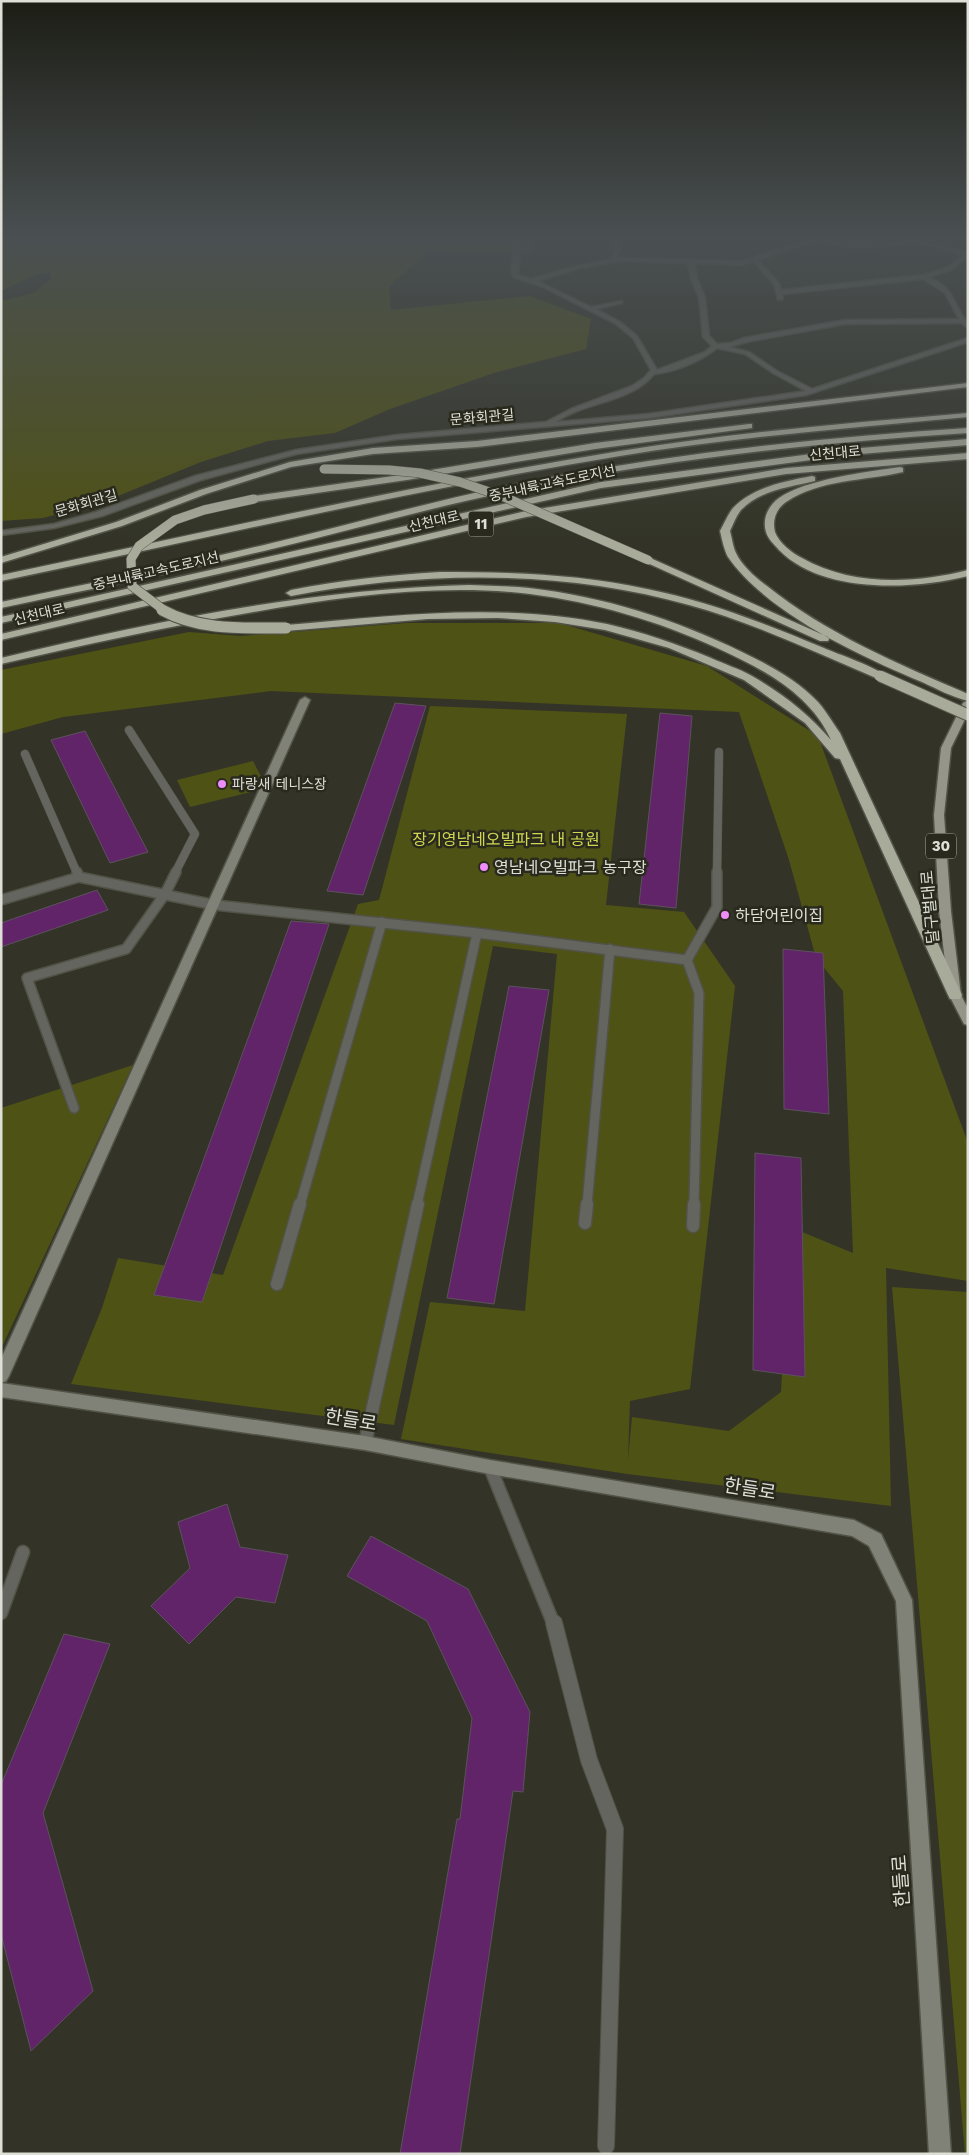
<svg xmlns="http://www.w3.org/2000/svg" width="969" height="2155" viewBox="0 0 969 2155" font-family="'Work Sans','Noto Sans KR',sans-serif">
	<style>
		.green { fill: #4f5215 }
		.building { fill: #612468; stroke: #5c525d }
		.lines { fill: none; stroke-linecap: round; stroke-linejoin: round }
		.lane-far3-casing { stroke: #525347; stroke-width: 9 }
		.lane-far2-casing { stroke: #525347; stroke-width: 12 }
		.lane-far1-casing { stroke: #525347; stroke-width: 15 }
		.lane-casing { stroke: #525347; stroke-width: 18 }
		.street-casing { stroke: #525347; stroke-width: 3 }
		.secondary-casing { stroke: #525347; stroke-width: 3 }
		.primary-casing { stroke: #525347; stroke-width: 3 }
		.highway-casing { stroke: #525347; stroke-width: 3 }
		.lane-far3 { stroke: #64655f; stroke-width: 8 }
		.lane-far2 { stroke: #64655f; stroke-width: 9 }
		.lane-far1 { stroke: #64655f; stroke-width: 12 }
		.lane { stroke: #64655f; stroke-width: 16 }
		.street { fill: #64655f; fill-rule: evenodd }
		.secondary { fill: #808177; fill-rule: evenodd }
		.primary { fill: #959689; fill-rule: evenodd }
		.highway { fill: #a8aa9a; fill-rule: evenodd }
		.highway-bridge-far1-casing { stroke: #525347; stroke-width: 10; stroke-linecap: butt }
		.highway-bridge-casing { stroke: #525347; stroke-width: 13; stroke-linecap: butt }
		.highway-bridge-far1 { stroke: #a8aa9a; stroke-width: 9 }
		.highway-bridge { stroke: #a8aa9a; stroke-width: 11 }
		.poi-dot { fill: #ee8cf8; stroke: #292a1d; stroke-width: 2 }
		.labels { text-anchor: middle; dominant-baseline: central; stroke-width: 5; stroke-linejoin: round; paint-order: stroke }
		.far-street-label { font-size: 14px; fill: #dedfd7; stroke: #292a1d }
		.far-poi-label { font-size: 14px; fill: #dedfd7; stroke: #292a1d; text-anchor: start }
		.shield { fill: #292a1d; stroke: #a8a99f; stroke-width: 1 }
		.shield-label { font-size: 15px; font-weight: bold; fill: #dedfd7 }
		.park-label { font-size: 16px; fill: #d0d74e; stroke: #292a1d }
		.poi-label { font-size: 16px; fill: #dedfd7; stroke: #292a1d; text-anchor: start }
		.street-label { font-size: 16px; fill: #dedfd7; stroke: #292a1d }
		.near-street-label { font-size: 19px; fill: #dedfd7; stroke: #292a1d }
	</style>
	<rect width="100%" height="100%" fill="#333427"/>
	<!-- green -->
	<path class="green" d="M 1,239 L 536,239 L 531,253 L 428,251 L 389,287 L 391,310 L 530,296 L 591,319 L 586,349 L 494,373 L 390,409 L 335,433 L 268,441 L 201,462 L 101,503 L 43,518 L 1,521 L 1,301 L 34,293 L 51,279 L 50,272 L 35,275 L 1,291 Z
		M 808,239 L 932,239 C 887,250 852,255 808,239 Z
		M 407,623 L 559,623 L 707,666 L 818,736 L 968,1143 L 968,1281 L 886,1268 L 891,1506 L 627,1474 L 401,1439 L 430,1302 L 525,1311 L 557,954 L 493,946 L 394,1425 L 71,1384 L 102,1308 L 118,1258 L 223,1275 L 358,904 L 379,900 L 430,706 L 627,714 L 606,905 L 684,912 L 735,986 L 690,1389 L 630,1401 L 628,1459 L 632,1417 L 729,1431 L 781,1392 L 790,1227 L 853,1253 L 843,991 L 816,958 L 789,860 L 739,712 L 271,691 L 63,717 L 1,734 L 1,670 L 189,632 L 241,636 Z
		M 253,761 L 267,788 L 190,807 L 177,780 Z
		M 133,1065 L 1,1349 L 1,1108 Z
		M 892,1287 L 968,1292 L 968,2154 L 965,2154 Z"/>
	<!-- building -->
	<path class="building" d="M 395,703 L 426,706 L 363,895 L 327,891 Z
		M 660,713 L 692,716 L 676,908 L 639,904 Z
		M 85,731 L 148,852 L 110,863 L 51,740 Z
		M 97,890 L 108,910 L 1,947 L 1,923 Z
		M 291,921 L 329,924 L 202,1302 L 154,1295 Z
		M 783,949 L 823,953 L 829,1114 L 784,1109 Z
		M 509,986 L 549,990 L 494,1304 L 447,1298 Z
		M 755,1153 L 801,1158 L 805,1377 L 753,1370 Z
		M 227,1504 L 240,1547 L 288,1555 L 275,1603 L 236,1597 L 189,1644 L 151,1606 L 190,1568 L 178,1522 Z
		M 371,1536 L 468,1589 L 530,1712 L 523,1792 L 513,1791 L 460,2154 L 400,2154 L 457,1819 L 460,1819 L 472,1718 L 427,1621 L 347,1576 Z
		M 64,1634 L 110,1644 L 43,1813 L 93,1991 L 31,2051 L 1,1934 L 1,1785 Z"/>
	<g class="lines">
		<defs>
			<path id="lane-far3" d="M 129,730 L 195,834 L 175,873
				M 25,754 L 77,873
				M 717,873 L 719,752"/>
			<path id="lane-far2" d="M 77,872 L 79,877
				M 1,900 L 79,877 L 215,905 L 477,933 L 417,1205
				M 477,933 L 687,960
				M 74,1108 L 27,978 L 126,949 L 165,894 L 176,872
				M 300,1205 L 382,922
				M 587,1205 L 610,949
				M 694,1205 L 699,993 L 687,960 L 717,907 L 717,872"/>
			<path id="lane-far1" d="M 585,1223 L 587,1204
				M 693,1226 L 694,1204
				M 277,1284 L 300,1204
				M 365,1443 L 418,1204
				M 490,1467 L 554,1625
				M 1,1613 L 23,1552"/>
			<path id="lane" d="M 554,1623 L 589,1760 L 615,1829 L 606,2146"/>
			<path id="street" d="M 515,239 L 521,239 L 518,275 L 531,279 L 577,266 L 612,259 L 616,244 L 611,239 L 617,239 L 622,244 L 617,258 L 742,261 L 811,239 L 820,239 L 758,260 L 779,283 L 781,290 L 923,275 L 947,268 L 963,255 C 948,251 928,244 914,243 C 884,243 853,253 824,239 L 879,243 L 934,239 L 922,242 L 968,252 L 968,256 L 951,270 L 929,277 C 950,287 951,295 961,313 C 964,319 968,321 968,328 L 962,323 L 845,324 L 746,342 L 729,347 L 749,352 L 777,371 L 812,389 L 968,338 L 968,342 L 806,395 L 648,418 L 397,439 L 296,454 L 201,480 L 102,516 L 54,528 L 1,535 L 1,531 L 54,524 L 96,512 L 195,476 L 296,450 L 397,435 L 546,422 L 571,409 L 632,386 L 644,378 L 651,370 L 633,338 L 616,324 L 541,286 L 513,277 L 511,269 ZM 619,261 L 688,263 L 691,279 L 699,297 L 703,337 L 712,346 L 705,352 L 657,370 L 637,336 L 620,322 L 596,309 L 622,303 L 622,301 L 591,307 L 537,281 L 580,268 ZM 753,261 L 774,284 L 778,300 L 783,299 L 782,294 L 923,279 L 945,293 L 959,319 L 845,320 L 744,338 L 731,343 L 717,344 L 709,336 L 705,297 L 697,279 L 694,263 L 742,265 ZM 717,348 L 745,354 L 773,373 L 806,391 L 648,414 L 556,422 C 586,401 631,403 654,374 C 675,372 701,361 717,348 Z"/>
			<path id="secondary" d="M 305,697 L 310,700 L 9,1376 L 6,1381 L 1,1383 L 1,1359 L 300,700 Z
				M 1,1383 L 365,1436 L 490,1460 L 854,1520 L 881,1534 L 912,1600 L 951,2154 L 929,2154 L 896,1601 L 869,1546 L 852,1536 L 490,1474 L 365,1450 L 1,1397 Z"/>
			<path id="primary" d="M 968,700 L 968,713 L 951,748 L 944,815 L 951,911 L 961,995 L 968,1009 L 968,1025 L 964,1024 L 949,995 L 939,911 L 934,815 L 941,748 L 963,703 Z"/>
			<path id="highway" d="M 968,383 L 968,387 L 477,447 L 373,454 L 291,467 L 206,494 L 122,526 L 1,563 L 1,557 L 116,522 L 200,490 L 290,462 L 373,448 L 477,441 Z
				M 968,413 L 968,417 C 851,428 735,437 620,456 C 412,490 207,538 1,581 L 1,575 C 207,532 412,485 620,451 C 735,432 851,423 968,413 Z
				M 749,424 L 752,424 L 752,428 L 595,449 L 407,480 L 254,502 L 249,499 L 254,496 L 407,474 L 595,443 Z
				M 968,428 L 968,433 C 823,442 679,458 536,486 C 447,503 360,528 272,549 C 182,571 92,589 1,608 L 1,602 C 92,583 182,565 272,543 C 360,522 447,497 536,480 C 679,453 823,437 968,428 Z
				M 968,439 L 968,445 L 849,455 L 601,488 L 1,623 L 1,617 L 601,482 L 849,449 Z
				M 968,453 L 968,459 L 786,474 L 526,517 L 1,640 L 1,634 L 526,511 L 786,468 Z
				M 900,467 L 903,468 L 903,472 C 865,481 820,479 786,502 C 776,509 772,520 775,532 C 779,543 792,553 802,558 C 851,586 914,584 968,570 L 968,576 C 913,590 822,594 779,550 C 774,544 768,539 766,532 C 762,519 768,506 779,498 C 806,479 867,472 900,467 Z
				M 812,476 L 815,477 L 815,481 C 790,487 760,490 741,510 C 736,516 733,525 730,531 C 732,538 733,547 736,553 C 742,566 756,578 767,586 C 827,634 898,664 968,694 L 968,701 C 952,697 937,689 922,682 C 860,656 767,613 728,557 C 724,550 722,539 720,531 C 724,524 728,514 733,508 C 753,487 786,481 812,476 Z
				M 648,557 L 828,637 L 829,639 L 828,641 L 820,641 L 645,562 L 645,558 Z
				M 440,572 C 509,572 579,574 647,589 C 708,601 766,624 824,648 C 837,654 877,667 885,676 L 880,679 L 876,678 C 815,652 754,623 689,605 C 560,569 422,571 291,596 L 286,593 L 291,590 C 341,580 389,575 440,572 Z
				M 469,585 C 489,586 509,586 529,588 C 602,596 677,620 742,652 C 769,665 797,680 818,702 C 826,711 833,723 840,733 L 962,995 L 960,999 L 950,999 L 948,995 L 840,759 L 835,758 L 805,723 L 744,680 L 669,648 L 605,630 L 555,622 L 498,618 L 428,619 L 286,631 L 281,628 L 286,625 C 392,616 501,602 607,624 C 642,632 677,644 711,658 C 724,664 740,669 752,676 C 782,693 810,715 831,740 C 810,693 761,668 717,648 C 658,621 594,602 530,594 C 437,583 340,597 248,613 C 165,627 83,645 1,664 L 1,658 C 155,621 310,589 469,585 Z"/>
		</defs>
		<!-- lane-far3 casing -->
		<use href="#lane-far3" class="lane-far3-casing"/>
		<!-- lane-far2 casing -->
		<use href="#lane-far2" class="lane-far2-casing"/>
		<!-- lane-far1 casing -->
		<use href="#lane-far1" class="lane-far1-casing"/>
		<!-- lane casing -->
		<use href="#lane" class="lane-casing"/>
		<!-- street casing -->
		<use href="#street" class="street-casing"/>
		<!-- secondary casing -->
		<use href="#secondary" class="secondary-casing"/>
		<!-- primary casing -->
		<use href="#primary" class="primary-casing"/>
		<!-- highway casing -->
		<use href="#highway" class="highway-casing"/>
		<!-- lane-far3 -->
		<use href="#lane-far3" class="lane-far3"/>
		<!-- lane-far2 -->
		<use href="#lane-far2" class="lane-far2"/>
		<!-- lane-far1 -->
		<use href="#lane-far1" class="lane-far1"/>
		<!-- lane -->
		<use href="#lane" class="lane"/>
		<!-- street -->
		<use href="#street" class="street"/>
		<!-- secondary -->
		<use href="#secondary" class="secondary"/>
		<!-- primary -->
		<use href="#primary" class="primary"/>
		<!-- highway -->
		<use href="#highway" class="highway"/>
		<defs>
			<path id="highway-bridge-far1" d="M 324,469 L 389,470 L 420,473 L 460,482 L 504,497 L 648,560
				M 165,611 L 132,586 L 131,559 L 139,546 L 175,520 L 204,510 L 254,499"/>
			<path id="highway-bridge" d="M 162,610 C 200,631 244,628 286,628
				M 880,676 L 968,715"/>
		</defs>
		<!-- highway-bridge-far1 casing -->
		<use href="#highway-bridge-far1" class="highway-bridge-far1-casing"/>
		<!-- highway-bridge casing -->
		<use href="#highway-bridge" class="highway-bridge-casing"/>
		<!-- highway-bridge-far1 -->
		<use href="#highway-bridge-far1" class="highway-bridge-far1"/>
		<!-- highway-bridge -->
		<use href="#highway-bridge" class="highway-bridge"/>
	</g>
	<!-- sky -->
	<linearGradient id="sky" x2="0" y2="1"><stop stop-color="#1c1d15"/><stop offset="0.44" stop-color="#4a5052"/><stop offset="1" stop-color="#4a5052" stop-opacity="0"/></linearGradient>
	<rect width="969" height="541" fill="url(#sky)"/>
	<!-- markers -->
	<g class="poi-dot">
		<circle cx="222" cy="784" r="5"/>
		<circle cx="484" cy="867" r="5"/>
		<circle cx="725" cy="915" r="5"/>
	</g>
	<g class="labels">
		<!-- far-street labels -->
		<g class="far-street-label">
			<text transform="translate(482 417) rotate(-5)">문화회관길</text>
			<text transform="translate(835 453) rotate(-5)">신천대로</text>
			<text transform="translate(552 483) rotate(-12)">중부내륙고속도로지선</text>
			<text transform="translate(86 503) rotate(-16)">문화회관길</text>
			<text transform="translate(434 521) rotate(-13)">신천대로</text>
			<text transform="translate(156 571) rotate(-13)">중부내륙고속도로지선</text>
			<text transform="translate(39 614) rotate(-13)">신천대로</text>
		</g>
		<!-- far-poi labels -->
		<g class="far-poi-label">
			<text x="232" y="784">파랑새 테니스장</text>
		</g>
		<!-- shield labels -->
		<g class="shield">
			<rect x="468.5" y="511.5" width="25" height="25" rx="4"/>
			<rect x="926" y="833.5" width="30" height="25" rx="4"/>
		</g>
		<g class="shield-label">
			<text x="481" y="524">11</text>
			<text x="941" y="846">30</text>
		</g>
		<!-- park labels -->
		<g class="park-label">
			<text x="506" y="839">장기영남네오빌파크 내 공원</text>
		</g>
		<!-- poi labels -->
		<g class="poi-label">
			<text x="494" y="867">영남네오빌파크 농구장</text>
			<text x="735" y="915">하담어린이집</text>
		</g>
		<!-- street labels -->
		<g class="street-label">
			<text transform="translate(930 907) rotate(-95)">달구벌대로</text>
		</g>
		<!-- near-street labels -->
		<g class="near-street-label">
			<text transform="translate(351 1420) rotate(9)">한들로</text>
			<text transform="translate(750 1489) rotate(9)">한들로</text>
			<text transform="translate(901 1881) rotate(-94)">한들로</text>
		</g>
	</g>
	<!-- border -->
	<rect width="969" height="2155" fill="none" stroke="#dedfd7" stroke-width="5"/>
</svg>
